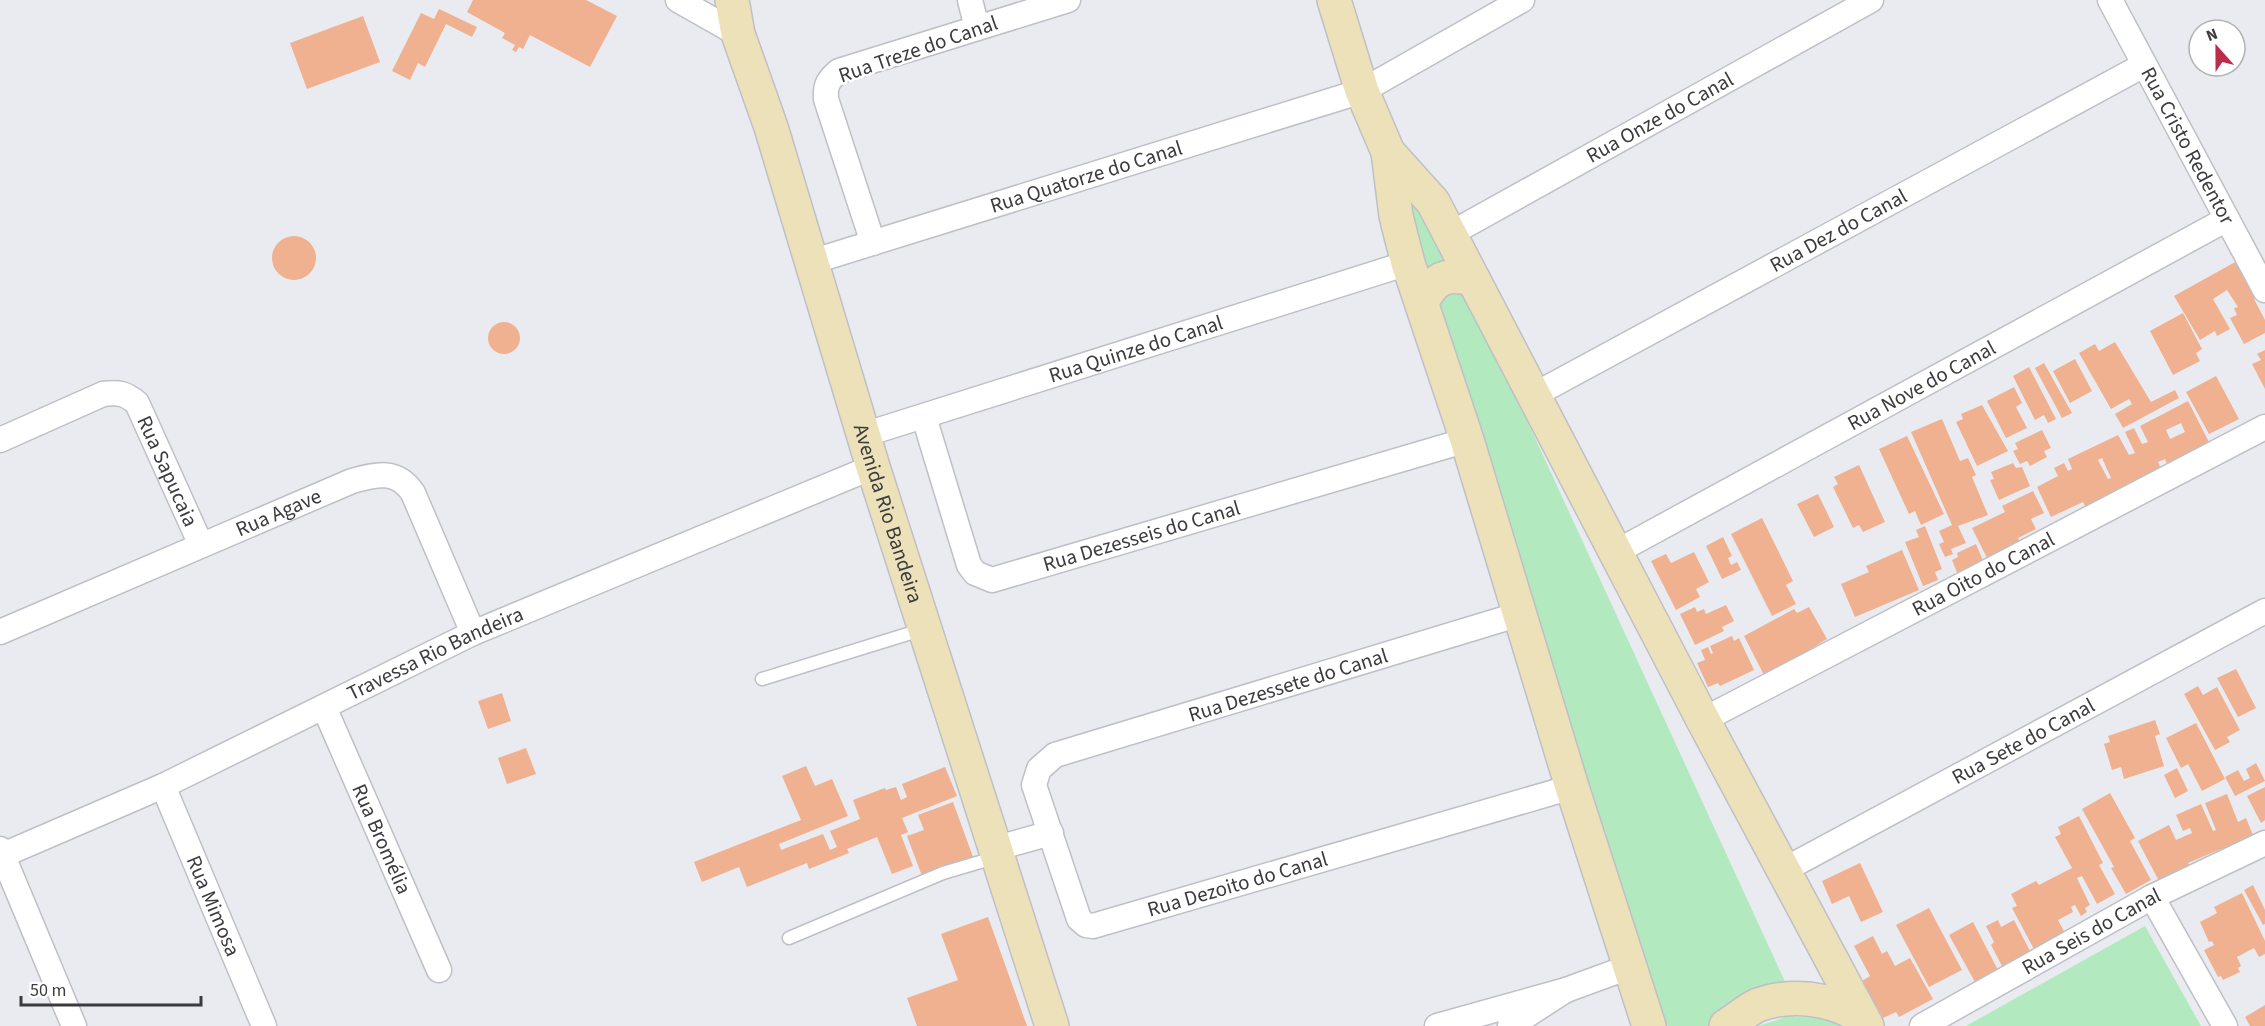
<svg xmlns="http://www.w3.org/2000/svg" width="2265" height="1026" viewBox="0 0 2265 1026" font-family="'Source Sans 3',sans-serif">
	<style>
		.green { fill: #b2e9bf }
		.building { fill: #f0b190; fill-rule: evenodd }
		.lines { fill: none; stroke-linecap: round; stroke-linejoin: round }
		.lane-casing { stroke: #bfc0c6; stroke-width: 15 }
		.street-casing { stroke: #bfc0c6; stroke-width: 27 }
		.secondary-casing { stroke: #bfc0c6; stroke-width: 36 }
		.lane { stroke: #fff; stroke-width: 12 }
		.street { stroke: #fff; stroke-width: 24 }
		.secondary { stroke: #ece1b9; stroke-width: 33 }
		.labels { text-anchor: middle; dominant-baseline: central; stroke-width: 5; stroke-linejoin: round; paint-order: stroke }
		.street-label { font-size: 21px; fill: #3b3b3e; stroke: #fff }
	</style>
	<rect width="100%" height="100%" fill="#e9ebf1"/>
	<!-- green -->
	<path class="green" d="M 1388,133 L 1444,240 L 1793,999 L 1726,1026 L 1649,1026 L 1629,967 Z
		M 2145,926 L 2201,1026 L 1966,1026 Z
		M 1789,1016 L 1830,1019 L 1847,1026 L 1758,1026 Z"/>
	<!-- building -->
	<path class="building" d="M 473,0 L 586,0 L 617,16 L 590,67 L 530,35 L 523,49 L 519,47 L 516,52 L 512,50 L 515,45 L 502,38 L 505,33 L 467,12 Z
		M 439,9 L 477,27 L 472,37 L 446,24 L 425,67 L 418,63 L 410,80 L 392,71 L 421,13 L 434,19 Z
		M 363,16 L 380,62 L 307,89 L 290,43 Z
		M272 258a22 22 0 1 1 44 0a22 22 0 1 1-44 0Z
		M 2237,261 L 2259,297 L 2254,299 L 2265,320 L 2265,333 L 2244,344 L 2230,318 L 2237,315 L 2234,308 L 2238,307 L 2227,290 L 2213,299 L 2230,329 L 2217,336 L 2215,331 L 2200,340 L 2174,296 Z
		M 2183,313 L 2202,349 L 2196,353 L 2200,361 L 2173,375 L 2150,331 Z
		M488 338a16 16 0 1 1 32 0a16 16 0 1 1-32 0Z
		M 2115,342 L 2151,402 L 2175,390 L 2179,398 L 2123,428 L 2115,414 L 2132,404 L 2129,399 L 2111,409 L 2079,353 L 2095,344 L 2099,351 Z
		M 2265,350 L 2265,389 L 2252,364 L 2261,360 L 2257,354 Z
		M 2075,359 L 2092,391 L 2070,403 L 2053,371 Z
		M 2044,363 L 2072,413 L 2062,418 L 2035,368 Z
		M 2029,367 L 2056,419 L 2048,423 L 2044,415 L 2035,420 L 2013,376 Z
		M 2216,376 L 2239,419 L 2209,434 L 2186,392 Z
		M 2014,387 L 2022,403 L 2016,407 L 2027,428 L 2006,438 L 1987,401 Z
		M 2188,401 L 2210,444 L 2167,464 L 2165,459 L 2158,462 L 2163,473 L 2086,508 L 2083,502 L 2051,517 L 2037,487 L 2058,476 L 2054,468 L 2064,463 L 2068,471 L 2072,469 L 2068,459 L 2118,435 L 2129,455 L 2135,453 L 2125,432 L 2134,428 L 2142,444 L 2148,442 L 2140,426 ZM 2181,423 L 2185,432 L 2170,439 L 2166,430 ZM 2102,458 L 2111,478 L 2108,479 L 2098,460 Z
		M 1982,405 L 2008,451 L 1977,466 L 1956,422 L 1963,419 L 1961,414 Z
		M 1942,419 L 1960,461 L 1968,458 L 1976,475 L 1972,477 L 1988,515 L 1958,526 L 1966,543 L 1951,549 L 1953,554 L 1945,557 L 1939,544 L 1944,542 L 1939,531 L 1952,525 L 1911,432 Z
		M 2042,430 L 2051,448 L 2044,451 L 2047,457 L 2030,466 L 2027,461 L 2020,464 L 2013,451 L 2018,449 L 2015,443 Z
		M 1907,436 L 1944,514 L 1921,525 L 1915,511 L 1909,514 L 1879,449 Z
		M 2013,463 L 2016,468 L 2022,467 L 2030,486 L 1999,500 L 1990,480 L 1994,479 L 1991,472 Z
		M 1859,465 L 1885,522 L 1863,532 L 1859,525 L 1853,528 L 1833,487 L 1838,484 L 1834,477 Z
		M 2033,491 L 2044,513 L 2031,519 L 2036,529 L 2018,538 L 2022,546 L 1989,562 L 1972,528 L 2005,512 L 2002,506 Z
		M 1818,494 L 1834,527 L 1814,537 L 1797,504 Z
		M 1762,518 L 1793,581 L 1786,585 L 1796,604 L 1772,616 L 1731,534 Z
		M 1925,526 L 1942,569 L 1935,572 L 1938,580 L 1923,586 L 1905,542 L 1919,537 L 1916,530 Z
		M 1723,537 L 1732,556 L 1728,558 L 1731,565 L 1737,562 L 1741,570 L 1722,579 L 1706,546 Z
		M 1976,544 L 1984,563 L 1958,575 L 1952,560 L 1958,557 L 1957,553 Z
		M 1902,550 L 1919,590 L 1855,617 L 1841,584 L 1869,572 L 1866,566 Z
		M 1694,552 L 1709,582 L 1696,589 L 1700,597 L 1676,610 L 1651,561 L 1666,554 L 1671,563 Z
		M 1726,605 L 1734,621 L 1722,627 L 1724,631 L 1695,645 L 1680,614 L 1695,607 L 1697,612 L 1704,609 L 1706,614 Z
		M 1809,607 L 1827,639 L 1765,677 L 1744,636 L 1794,609 L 1797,613 Z
		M 1732,636 L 1734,641 L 1739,638 L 1754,670 L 1720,686 L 1718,683 L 1708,687 L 1697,663 L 1705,660 L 1701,650 L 1708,647 L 1711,654 L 1713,653 L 1710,646 Z
		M 2236,669 L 2256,708 L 2238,717 L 2217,678 Z
		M 2198,686 L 2203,695 L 2217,687 L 2240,730 L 2227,737 L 2230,742 L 2215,750 L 2184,694 Z
		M 502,693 L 511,721 L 488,729 L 478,701 Z
		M 2155,720 L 2160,734 L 2155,736 L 2164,766 L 2124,779 L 2121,767 L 2112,770 L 2104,744 L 2110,742 L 2108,736 Z
		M 2196,723 L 2225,779 L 2202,791 L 2188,764 L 2181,768 L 2166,738 Z
		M 526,748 L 536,774 L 507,784 L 498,758 Z
		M 2256,763 L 2265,781 L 2235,796 L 2225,777 L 2238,770 L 2244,781 L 2250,778 L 2246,769 Z
		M 806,766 L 815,786 L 832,779 L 848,816 L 779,844 L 781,850 L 823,834 L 830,850 L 837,847 L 830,831 L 860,819 L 853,800 L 885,788 L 886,790 L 896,787 L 901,800 L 907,797 L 902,784 L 945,767 L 957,796 L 902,818 L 908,832 L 901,835 L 913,866 L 892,874 L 877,837 L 847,849 L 849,853 L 809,869 L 807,863 L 747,887 L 739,867 L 702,882 L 694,862 L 801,820 L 782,776 Z
		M 2177,768 L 2188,791 L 2175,798 L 2164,775 Z
		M 2265,787 L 2265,820 L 2261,823 L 2247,796 Z
		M 2110,793 L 2135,838 L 2130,841 L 2151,880 L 2126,894 L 2111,868 L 2114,867 L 2082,809 Z
		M 2227,794 L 2238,822 L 2246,818 L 2255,840 L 2222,854 L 2221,849 L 2188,863 L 2192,870 L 2161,885 L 2138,841 L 2169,825 L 2176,840 L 2192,833 L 2190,828 L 2183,831 L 2176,815 L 2201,804 L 2213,831 L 2216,830 L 2205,803 Z
		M 953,802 L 973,857 L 922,876 L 907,836 L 924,830 L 918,815 Z
		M 2079,816 L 2103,863 L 2099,865 L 2115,894 L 2097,904 L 2082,876 L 2077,878 L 2090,905 L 2085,908 L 2087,912 L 2081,916 L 2075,905 L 2071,907 L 2073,912 L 2058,920 L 2066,935 L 2035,951 L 2012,908 L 2017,906 L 2011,894 L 2036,881 L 2039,885 L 2072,868 L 2055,837 L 2061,834 L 2058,827 Z
		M 1860,863 L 1883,912 L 1861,922 L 1849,896 L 1832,904 L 1822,881 Z
		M 2253,885 L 2265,910 L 2265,924 L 2263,925 L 2244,890 Z
		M 2242,893 L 2265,941 L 2265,954 L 2259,957 L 2254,948 L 2237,957 L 2241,966 L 2238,968 L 2240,972 L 2223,980 L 2221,976 L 2218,977 L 2204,950 L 2214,945 L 2212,941 L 2209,942 L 2200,922 L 2217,913 L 2214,907 Z
		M 1929,908 L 1962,970 L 1929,987 L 1896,925 Z
		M 988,917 L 1027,1026 L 917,1026 L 907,998 L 958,980 L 941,934 Z
		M 1998,920 L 2001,927 L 2014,920 L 2031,953 L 2003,968 L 1991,945 L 1994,942 L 1986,926 Z
		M 1973,922 L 1998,970 L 1975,982 L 1949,935 Z
		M 1873,936 L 1882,954 L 1887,951 L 1895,966 L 1910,958 L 1933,999 L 1899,1017 L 1896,1012 L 1883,1018 L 1862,981 L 1870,976 L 1854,946 Z
		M 2265,1005 L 2265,1026 L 2250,1026 L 2245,1017 Z"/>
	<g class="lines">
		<defs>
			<path id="lane" d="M 762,679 L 924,629
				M 789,938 L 943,873 L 997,857"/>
			<g id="street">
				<path d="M 678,0 L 738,34"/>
				<path d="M 970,0 L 977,28"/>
				<path id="s1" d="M 2110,0 L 2265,290"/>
				<path id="s2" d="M 1450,234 L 1871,0"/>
				<path d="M 873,243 L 826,99 C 825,85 828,80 839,71 L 1068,0"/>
				<path id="s3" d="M 811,262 L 1362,91 L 1522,0"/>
				<path id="s4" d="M 1534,395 L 2144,65"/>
				<path id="s5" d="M 924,417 L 969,565 L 975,573 L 992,580 L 1467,440"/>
				<path id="s6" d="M 863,435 L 1408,263"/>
				<path id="s7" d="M 0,440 L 103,394 C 118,392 125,393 137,403 L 201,545"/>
				<path id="s8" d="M 1616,552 L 2227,219"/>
				<path id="s9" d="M 1520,614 L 1055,755 L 1039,769 L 1034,785 L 1079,919 L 1086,925 L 1093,926 L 1572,787"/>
				<path id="s10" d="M 0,632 L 352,481 C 377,474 397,469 413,493 L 473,633"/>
				<path id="s11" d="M 324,707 L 439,970"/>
				<path id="s12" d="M 1703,720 L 2265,427"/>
				<path id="s13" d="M 163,786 L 264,1026"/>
				<path d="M 0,849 L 74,1026"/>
				<path d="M 994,849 L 1051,833"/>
				<path id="s14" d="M 3,855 L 163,786 L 473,633 L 873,467"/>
				<path id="s15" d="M 1782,871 L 2265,611"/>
				<path d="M 2152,897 L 2225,1026"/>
				<path d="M 1437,1026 L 1566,990"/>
				<path d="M 1510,1026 L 1566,990 L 1629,967"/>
				<path id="s16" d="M 1922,1026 L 2152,897 L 2265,843"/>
			</g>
			<g id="secondary">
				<path id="s17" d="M 732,0 L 738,34 L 771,127 L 873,467 L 1052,1026"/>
				<path d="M 1334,0 L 1362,91 L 1388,152 L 1396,216 L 1408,263 L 1467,440 L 1572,787 L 1649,1026"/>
				<path d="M 1388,152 L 1433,202 L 1703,720 L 1867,1026"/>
				<path d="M 1422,302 C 1435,277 1446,273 1473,279"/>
				<path d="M 1726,1026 C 1736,1020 1747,1010 1758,1005 C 1791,993 1830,998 1859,1016"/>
			</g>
		</defs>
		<!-- lane casing -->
		<use href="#lane" class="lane-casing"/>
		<!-- street casing -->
		<use href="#street" class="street-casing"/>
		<!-- secondary casing -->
		<use href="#secondary" class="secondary-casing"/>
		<!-- lane -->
		<use href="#lane" class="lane"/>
		<!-- street -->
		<use href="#street" class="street"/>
		<!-- secondary -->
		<use href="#secondary" class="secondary"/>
	</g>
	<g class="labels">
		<!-- street labels -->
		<g class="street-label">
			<text transform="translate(918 49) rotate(-19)">Rua Treze do Canal</text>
			<text stroke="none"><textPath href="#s2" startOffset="240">Rua Onze do Canal</textPath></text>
			<text stroke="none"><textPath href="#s1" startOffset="165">Rua Cristo Redentor</textPath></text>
			<text stroke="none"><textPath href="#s3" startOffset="288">Rua Quatorze do Canal</textPath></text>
			<text stroke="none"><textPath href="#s4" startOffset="346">Rua Dez do Canal</textPath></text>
			<text stroke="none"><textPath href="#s6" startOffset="286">Rua Quinze do Canal</textPath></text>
			<text stroke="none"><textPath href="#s8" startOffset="348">Rua Nove do Canal</textPath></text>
			<text stroke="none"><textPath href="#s7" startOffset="224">Rua Sapucaia</textPath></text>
			<text stroke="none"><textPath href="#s10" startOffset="303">Rua Agave</textPath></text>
			<text stroke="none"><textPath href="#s17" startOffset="537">Avenida Rio Bandeira</textPath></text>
			<text stroke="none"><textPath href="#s5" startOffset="339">Rua Dezesseis do Canal</textPath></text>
			<text stroke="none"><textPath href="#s12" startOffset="316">Rua Oito do Canal</textPath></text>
			<text stroke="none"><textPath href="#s14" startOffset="477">Travessa Rio Bandeira</textPath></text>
			<text transform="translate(1288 685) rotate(-17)">Rua Dezessete do Canal</text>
			<text stroke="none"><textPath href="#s15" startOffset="274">Rua Sete do Canal</textPath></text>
			<text stroke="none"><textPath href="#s11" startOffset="144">Rua Bromélia</textPath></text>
			<text stroke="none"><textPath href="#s9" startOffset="832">Rua Dezoito do Canal</textPath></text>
			<text stroke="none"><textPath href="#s13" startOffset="130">Rua Mimosa</textPath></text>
			<text stroke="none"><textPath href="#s16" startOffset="194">Rua Seis do Canal</textPath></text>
		</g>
	</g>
	<!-- north arrow -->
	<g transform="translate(2217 48) rotate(339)"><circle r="28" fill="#ffffff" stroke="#b1b1b2" stroke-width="1.5"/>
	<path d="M0-4.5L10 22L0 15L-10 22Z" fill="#bc2b4a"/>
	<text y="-9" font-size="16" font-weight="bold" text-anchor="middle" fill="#3b3b3e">N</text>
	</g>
	<!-- scale -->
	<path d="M21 996v9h180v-9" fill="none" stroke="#3b3b3e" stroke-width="3"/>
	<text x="30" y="996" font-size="18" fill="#3b3b3e" stroke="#ffffff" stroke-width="4.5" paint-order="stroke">50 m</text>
</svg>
